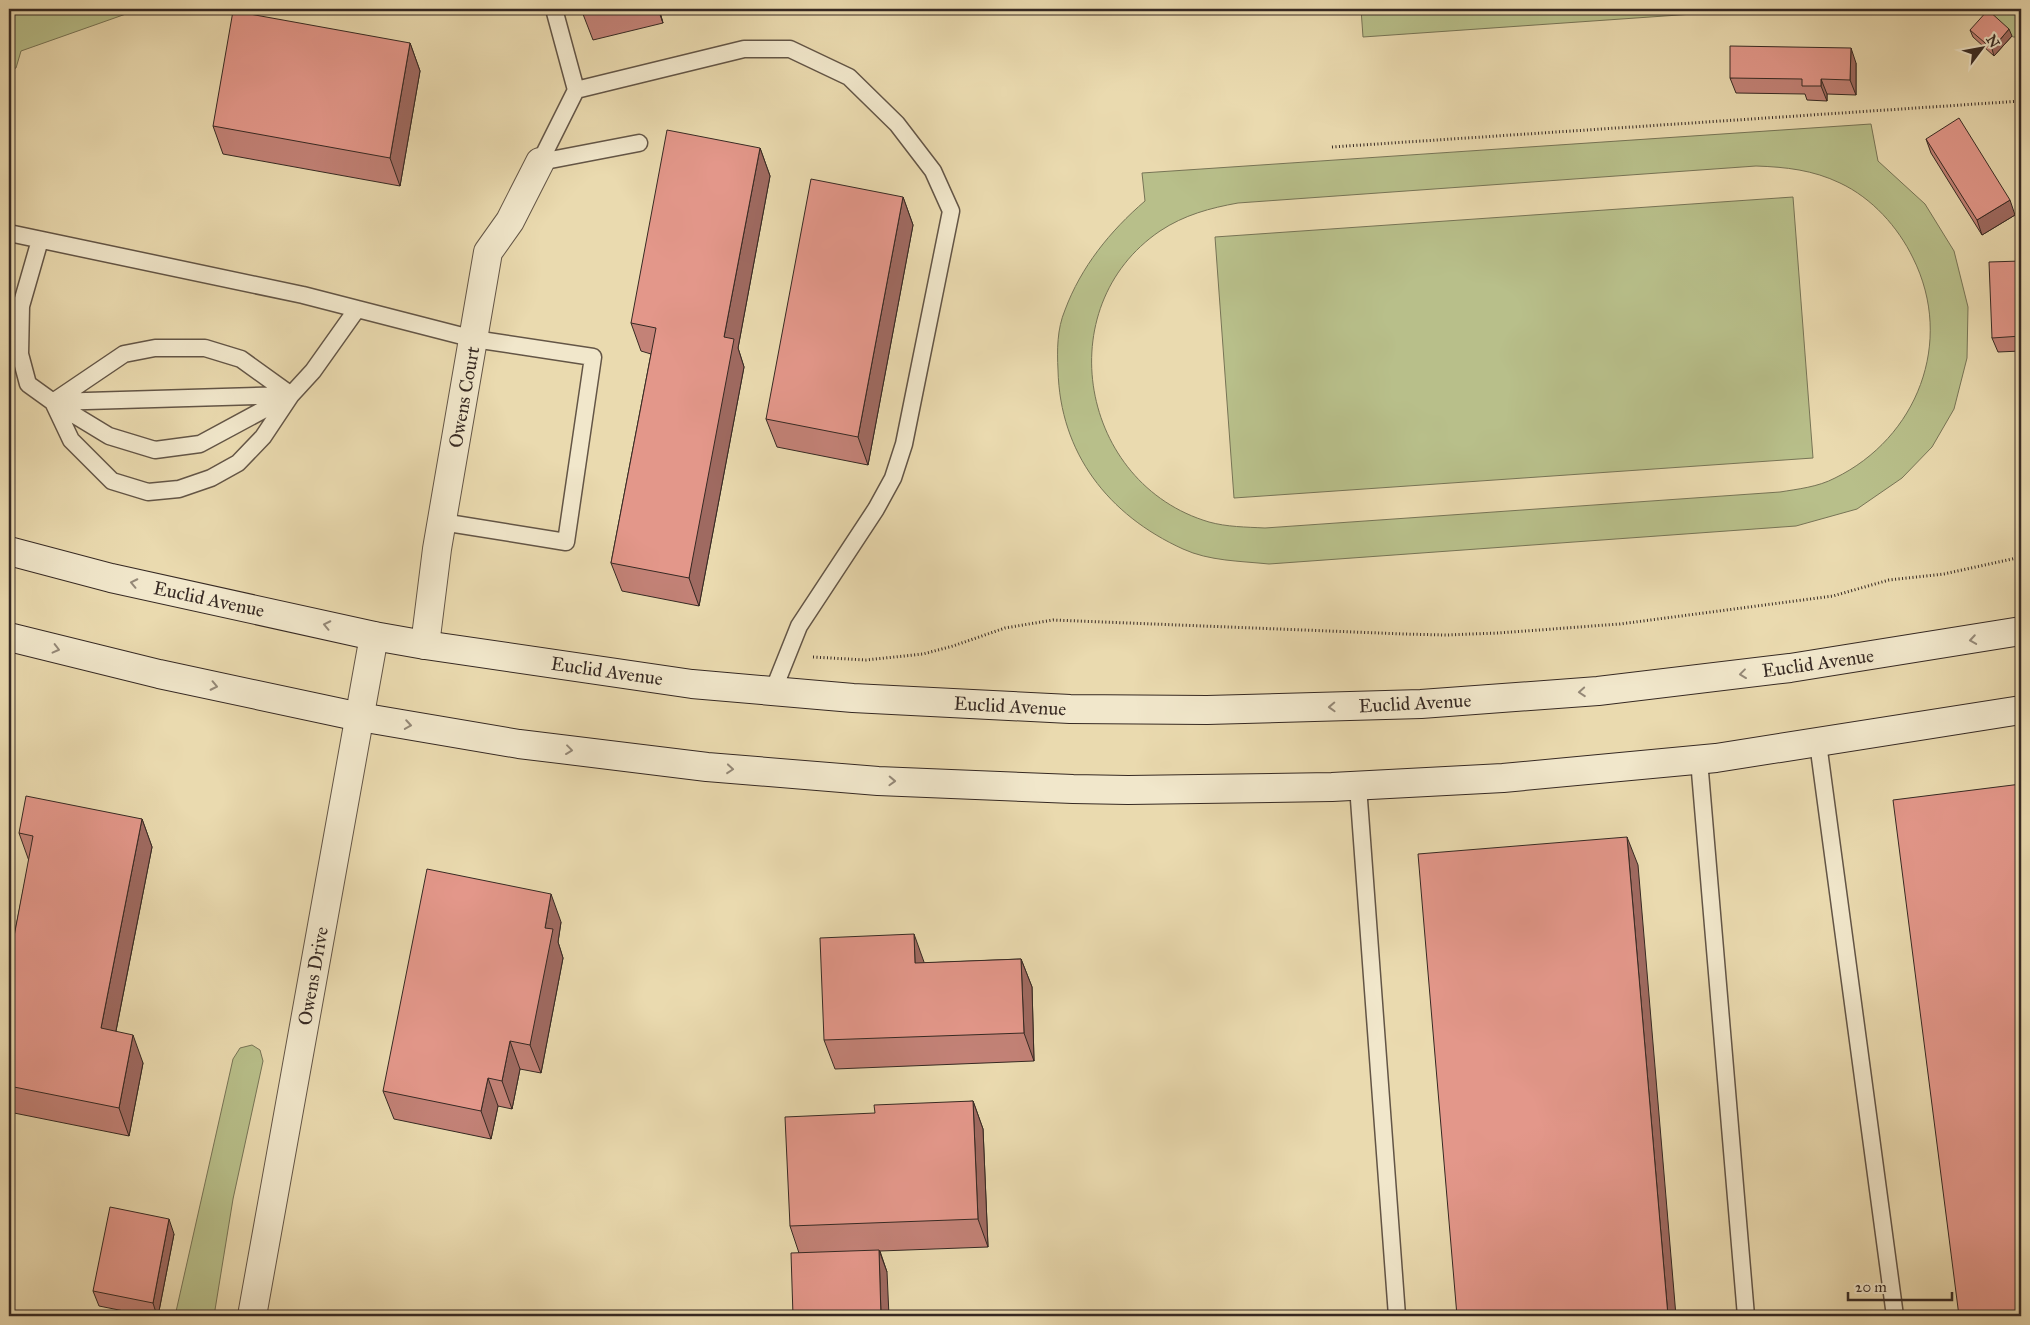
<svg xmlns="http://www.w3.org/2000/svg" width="2030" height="1325" viewBox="0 0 2030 1325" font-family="'IM FELL Great Primer',serif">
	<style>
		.green { fill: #b8bf8a; stroke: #777456; fill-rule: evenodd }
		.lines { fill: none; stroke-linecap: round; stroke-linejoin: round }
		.lane-casing { stroke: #635546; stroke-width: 19 }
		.street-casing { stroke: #635546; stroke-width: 30 }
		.secondary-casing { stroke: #362923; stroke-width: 30 }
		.path { stroke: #362923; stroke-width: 3; stroke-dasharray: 1 2.5; stroke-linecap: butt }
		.lane { stroke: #f1e7cb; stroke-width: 16 }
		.street { stroke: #f1e7cb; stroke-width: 28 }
		.secondary { stroke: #f1e7cb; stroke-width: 28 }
		.wall { fill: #c38277; stroke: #362923 }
		.shaded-wall { fill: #9f6a61; stroke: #362923 }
		.building { fill: #e3978a; stroke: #362923 }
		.oneway { stroke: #948877 }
		.labels { text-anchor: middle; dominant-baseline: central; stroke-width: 4.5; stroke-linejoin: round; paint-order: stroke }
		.street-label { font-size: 19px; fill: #362923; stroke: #f1e7cb }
	</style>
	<rect width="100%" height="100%" fill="#eadaaf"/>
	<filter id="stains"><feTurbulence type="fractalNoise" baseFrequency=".004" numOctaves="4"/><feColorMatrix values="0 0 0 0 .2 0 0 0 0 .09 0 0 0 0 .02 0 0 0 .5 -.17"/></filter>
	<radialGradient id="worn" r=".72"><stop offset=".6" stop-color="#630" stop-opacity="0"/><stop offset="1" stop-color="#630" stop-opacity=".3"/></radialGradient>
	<!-- green -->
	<path class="green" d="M 9,9 L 140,9 L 21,51 L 16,68 L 9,70 Z
		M 1361,9 L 1765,9 L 1363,37 Z
		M 1989,9 L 2021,9 L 2021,37 L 2013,37 L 1989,17 Z
		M 1871,124 L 1878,161 L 1925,204 L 1954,251 L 1968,307 L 1967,358 L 1954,409 L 1932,447 L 1902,478 L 1857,509 L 1796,526 L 1269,564 C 1240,561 1209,561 1183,549 C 1108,515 1060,453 1058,370 C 1057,350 1057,329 1065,310 C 1081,267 1110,231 1145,201 L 1142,173 ZM 1756,166 C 1786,167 1813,170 1840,183 C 1872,198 1898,227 1913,258 C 1955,342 1917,438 1835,478 C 1818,487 1798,489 1780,492 L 1265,528 C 1246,527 1227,527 1209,522 C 1080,484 1048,307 1160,231 C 1184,215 1210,208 1238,203 Z
		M 1793,197 L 1813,458 L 1234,498 L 1215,237 Z
		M 252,1045 L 260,1050 L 263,1061 L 233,1199 L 214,1316 L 175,1316 L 233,1059 L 240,1048 Z"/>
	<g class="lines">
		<defs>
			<path id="lane" d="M 576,90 L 744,49 L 790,49 L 849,77 L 897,124 L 933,171 L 951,211 L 904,444 L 893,478 L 876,509 L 799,626 L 773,691
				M 540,162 L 576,90 L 554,9
				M 540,162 L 639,143
				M 9,233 L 303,295 L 474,339 L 593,357 L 566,542 L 442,522
				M 40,240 L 21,306 L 20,354 L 28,384 L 53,402 L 124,354 L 155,348 L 205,348 L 241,359 L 291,395 L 313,371 L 357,309
				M 53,402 L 71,440 L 112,481 L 148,492 L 179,489 L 211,478 L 238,463 L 263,437 L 291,395
				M 53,402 L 109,436 L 155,450 L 200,444 L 289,396
				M 53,402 L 288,395
				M 1818,743 L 1895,1316
				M 1699,760 L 1746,1316
				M 1358,786 L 1397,1316"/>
			<path id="street" d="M 425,645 L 437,549 L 488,252 L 510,221 L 540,162
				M 252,1316 L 374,636"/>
			<path id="secondary" d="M 9,551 L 111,578 L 374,636 L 425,645 L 692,684 L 853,698 L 1070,709 L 1207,710 L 1421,704 L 1598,691 L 1790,668 L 2021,631
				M 9,637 L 159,674 L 360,717 L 519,744 L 707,767 L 878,781 L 1073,789 L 1128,790 L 1332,787 L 1503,778 L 1716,758 L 2021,710"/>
		</defs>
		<!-- lane casing -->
		<use href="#lane" class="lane-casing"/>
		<!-- street casing -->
		<use href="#street" class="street-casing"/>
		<!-- secondary casing -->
		<use href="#secondary" class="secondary-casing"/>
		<!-- path -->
		<path class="path" d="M 1332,147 L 2021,101
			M 813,657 L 866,660 L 923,654 L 953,646 L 1005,628 L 1053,620 L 1404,634 L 1446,635 L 1498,633 L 1620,624 L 1833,596 L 1889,580 L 1944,574 L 2021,557"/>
		<!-- lane -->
		<use href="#lane" class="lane"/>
		<!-- street -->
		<use href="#street" class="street"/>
		<!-- secondary -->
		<use href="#secondary" class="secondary"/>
	</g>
	<!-- wall -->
	<path class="wall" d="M 581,9 L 659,9 L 663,23 L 593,40 Z
		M 1970,30 L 2012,36 L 1994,56 L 1973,37 Z
		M 410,43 L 420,71 L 400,186 L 223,154 L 213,126 Z
		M 1856,63 L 1856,95 L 1827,94 L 1827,101 L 1807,100 L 1805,94 L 1736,93 L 1730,78 Z
		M 1926,139 L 2015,215 L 1982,235 L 1931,153 Z
		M 760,148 L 770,176 L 738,348 L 744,367 L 699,606 L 622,591 L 611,563 L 651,354 L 641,351 L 631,323 Z
		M 903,197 L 913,225 L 868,465 L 777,447 L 766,419 Z
		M 2021,261 L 2021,351 L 1998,352 L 1992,338 Z
		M 142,819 L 152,847 L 116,1031 L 143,1063 L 129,1136 L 9,1112 L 9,962 L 29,861 L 19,833 Z
		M 561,922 L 558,942 L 563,958 L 541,1073 L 520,1069 L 512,1109 L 498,1106 L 491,1139 L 394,1119 L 383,1091 Z
		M 1021,959 L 1032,987 L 1034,1061 L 835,1069 L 824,1040 L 924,963 Z
		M 973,1101 L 983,1129 L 988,1247 L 880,1251 L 887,1272 L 799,1253 L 790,1226 L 875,1113 Z
		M 174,1234 L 158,1316 L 149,1316 L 99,1306 L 93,1291 Z"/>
	<!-- shaded-wall -->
	<path class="shaded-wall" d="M 658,9 L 659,9 L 663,23 Z
		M 2009,29 L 2012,36 L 1994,56 L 1992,49 Z
		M 410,43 L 420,71 L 400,186 L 390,158 Z
		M 1851,48 L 1856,63 L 1856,95 L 1850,80 Z
		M 1821,79 L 1827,94 L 1827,101 L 1821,86 Z
		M 760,148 L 770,176 L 738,348 L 744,367 L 699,606 L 689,578 L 724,337 Z
		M 903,197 L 913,225 L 868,465 L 858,437 Z
		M 2010,200 L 2015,215 L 1982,235 L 1977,220 Z
		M 142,819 L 152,847 L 111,1056 L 101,1028 Z
		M 1627,837 L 1638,865 L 1676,1316 L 1668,1316 Z
		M 551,894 L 561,922 L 558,942 L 563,958 L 541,1073 L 530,1045 L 545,928 Z
		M 914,934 L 924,962 L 925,991 L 915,963 Z
		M 1021,959 L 1032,987 L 1034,1061 L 1024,1033 Z
		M 133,1035 L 143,1063 L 129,1136 L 119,1108 Z
		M 510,1041 L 520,1069 L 512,1109 L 502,1081 Z
		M 488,1078 L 498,1106 L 491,1139 L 481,1111 Z
		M 973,1101 L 983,1129 L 988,1247 L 978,1219 Z
		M 169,1219 L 174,1234 L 158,1316 L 157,1316 L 153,1303 Z
		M 879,1250 L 887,1272 L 889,1316 L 881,1316 Z"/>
	<!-- building -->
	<path class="building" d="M 581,9 L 596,9 L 582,12 Z
		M 1988,10 L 2009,29 L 1992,49 L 1970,30 Z
		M 233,11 L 410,43 L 390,158 L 213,126 Z
		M 1730,46 L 1851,48 L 1850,80 L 1821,79 L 1821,86 L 1802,86 L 1802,79 L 1730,78 Z
		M 1959,118 L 2010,200 L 1977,220 L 1926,139 Z
		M 667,130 L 760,148 L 724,337 L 734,339 L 689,578 L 611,563 L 656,328 L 631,323 Z
		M 811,179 L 903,197 L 858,437 L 766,419 Z
		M 2021,261 L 2021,336 L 1992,338 L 1989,262 Z
		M 2021,784 L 2021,1316 L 1959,1316 L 1893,800 Z
		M 26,796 L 142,819 L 101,1028 L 133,1035 L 119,1108 L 9,1086 L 9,963 L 33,836 L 19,833 Z
		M 1627,837 L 1668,1316 L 1457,1316 L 1418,854 Z
		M 427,869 L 551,894 L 545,928 L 553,929 L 530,1045 L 510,1041 L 502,1081 L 488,1078 L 481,1111 L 383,1091 Z
		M 914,934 L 915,963 L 1021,959 L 1024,1033 L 824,1040 L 820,938 Z
		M 973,1101 L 978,1219 L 790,1226 L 785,1117 L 875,1113 L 874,1105 Z
		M 110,1207 L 169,1219 L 153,1303 L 93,1291 Z
		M 879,1250 L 881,1316 L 793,1316 L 791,1253 Z"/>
	<!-- one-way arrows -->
	<defs><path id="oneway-chevron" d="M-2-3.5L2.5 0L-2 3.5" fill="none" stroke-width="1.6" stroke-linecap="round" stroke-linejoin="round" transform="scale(1.25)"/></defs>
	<g class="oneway">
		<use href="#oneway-chevron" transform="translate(134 583) rotate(-168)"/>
		<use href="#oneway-chevron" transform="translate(327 625) rotate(-168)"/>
		<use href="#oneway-chevron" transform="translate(1973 640) rotate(171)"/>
		<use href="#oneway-chevron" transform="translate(56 649) rotate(14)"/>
		<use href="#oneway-chevron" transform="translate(1743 674) rotate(173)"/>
		<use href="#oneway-chevron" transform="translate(214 686) rotate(12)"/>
		<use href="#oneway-chevron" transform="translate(1582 692) rotate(176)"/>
		<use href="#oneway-chevron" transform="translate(1332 707) rotate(178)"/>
		<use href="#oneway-chevron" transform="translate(408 725) rotate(9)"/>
		<use href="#oneway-chevron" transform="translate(569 750) rotate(7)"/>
		<use href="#oneway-chevron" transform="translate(730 769) rotate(5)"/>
		<use href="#oneway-chevron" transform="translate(892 781) rotate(2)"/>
	</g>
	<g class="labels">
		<!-- street labels -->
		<g class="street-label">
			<text transform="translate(464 397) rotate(-80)">Owens Court</text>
			<text transform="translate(209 599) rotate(12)">Euclid Avenue</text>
			<text transform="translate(1818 663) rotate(-8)">Euclid Avenue</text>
			<text transform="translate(607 671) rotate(8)">Euclid Avenue</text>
			<text transform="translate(1415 703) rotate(-3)">Euclid Avenue</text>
			<text transform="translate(1010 706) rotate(3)">Euclid Avenue</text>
			<text transform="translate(313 976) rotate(-80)">Owens Drive</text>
		</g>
	</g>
	<!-- margin -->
	<rect width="2030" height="1325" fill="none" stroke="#eadaaf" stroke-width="30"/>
	<rect x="10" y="10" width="2010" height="1305" fill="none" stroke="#362923" stroke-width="2.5"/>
	<rect x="15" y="15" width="2000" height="1295" fill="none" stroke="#362923"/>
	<!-- north arrow -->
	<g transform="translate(1982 48) rotate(58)" stroke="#f1e7cb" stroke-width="4" paint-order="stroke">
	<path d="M0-4L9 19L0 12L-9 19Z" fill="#362923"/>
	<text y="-8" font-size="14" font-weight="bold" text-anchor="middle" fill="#362923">N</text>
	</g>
	<!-- scale -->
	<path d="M1848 1292v8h104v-8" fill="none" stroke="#362923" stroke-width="2.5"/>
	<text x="1855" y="1292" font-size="15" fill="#362923" stroke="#f1e7cb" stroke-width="4" paint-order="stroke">20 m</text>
	<rect width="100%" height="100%" filter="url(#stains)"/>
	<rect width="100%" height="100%" fill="url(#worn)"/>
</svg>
